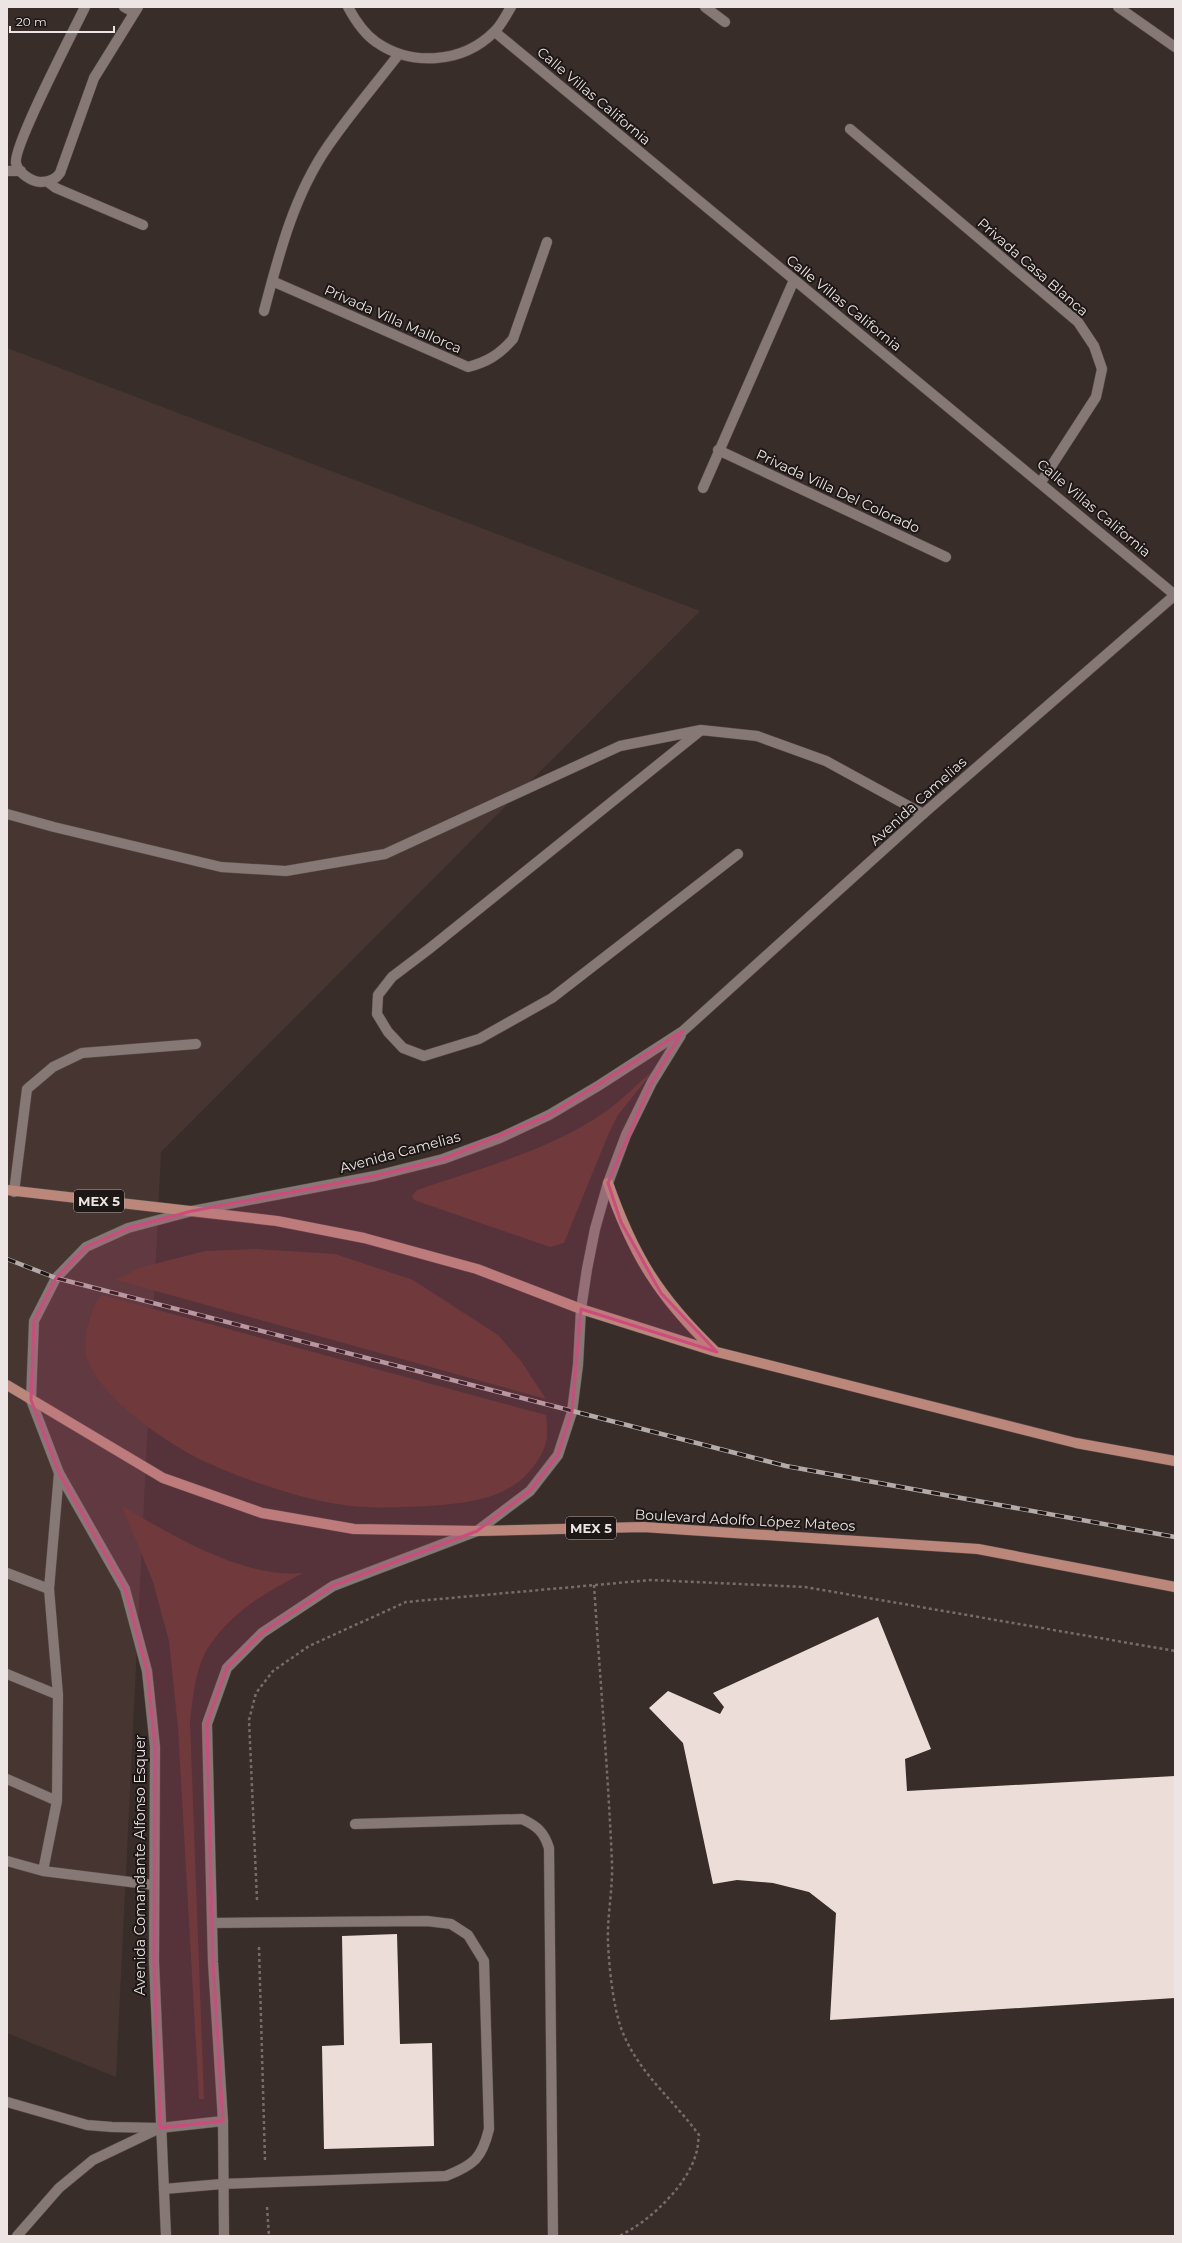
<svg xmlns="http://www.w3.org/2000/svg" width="1182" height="2243" viewBox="0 0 1182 2243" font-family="Montserrat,sans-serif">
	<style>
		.built { fill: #473531 }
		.green { fill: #59352c }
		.building { fill: #edddd9 }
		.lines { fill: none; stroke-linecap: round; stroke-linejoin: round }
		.lane-casing { stroke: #554c49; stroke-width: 11 }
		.street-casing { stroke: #554c49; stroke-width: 11 }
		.secondary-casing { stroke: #554c49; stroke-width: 11 }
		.primary-casing { stroke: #554c49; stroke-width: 11 }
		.path { stroke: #776c6a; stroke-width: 2.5; stroke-dasharray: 3 3; stroke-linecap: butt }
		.lane { stroke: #867874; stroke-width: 10 }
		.street { stroke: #867874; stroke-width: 10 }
		.secondary { stroke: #867874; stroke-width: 10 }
		.primary { stroke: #bb877b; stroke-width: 10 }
		.rail-casing { stroke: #b4aba9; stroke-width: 4.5 }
		.rail { stroke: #1d1716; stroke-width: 3; stroke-dasharray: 9; stroke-linecap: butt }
		.marked { fill: #cd4b7d; fill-opacity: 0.2; stroke: #cd4b7d; stroke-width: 3; stroke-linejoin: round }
		.labels { text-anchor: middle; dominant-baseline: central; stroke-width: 4; stroke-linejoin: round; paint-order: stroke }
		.shield { fill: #1d1716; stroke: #afa7a6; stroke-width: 1 }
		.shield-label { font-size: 13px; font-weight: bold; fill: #ede5e3 }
		.street-label { font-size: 14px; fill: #ede5e3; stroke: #1d1716 }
	</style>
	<rect width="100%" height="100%" fill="#392d2a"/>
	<!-- built -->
	<path class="built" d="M 7,348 L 700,611 L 161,1152 L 116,2077 L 7,2033 Z"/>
	<!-- green -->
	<path class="green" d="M 654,1070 L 618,1115 L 608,1135 L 564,1243 L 550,1247 L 414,1200 L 412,1196 L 417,1190 C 482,1168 551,1150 608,1110 C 624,1098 638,1083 654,1070 Z
		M 256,1249 L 335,1254 L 413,1280 L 498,1335 L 521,1361 L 546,1399 L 116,1280 L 139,1268 L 205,1251 Z
		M 102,1295 L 546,1415 C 547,1422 547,1430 547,1437 C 546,1446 541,1456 536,1463 C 512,1499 469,1503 429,1506 C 401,1507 373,1509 344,1505 C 304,1500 245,1480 208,1463 C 172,1447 104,1401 89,1363 C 84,1352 85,1337 88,1326 C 91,1315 93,1303 102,1295 Z
		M 122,1506 C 174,1536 241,1578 303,1573 C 266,1592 231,1612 208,1648 C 195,1669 193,1698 190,1722 L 204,2099 L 199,2099 L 178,1728 L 169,1641 L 153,1582 Z"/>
	<!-- building -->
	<path class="building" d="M 878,1617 L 931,1749 L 905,1759 L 907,1791 L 1175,1776 L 1175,1998 L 830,2020 L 836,1913 L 809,1892 L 773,1883 L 737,1880 L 713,1884 L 683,1743 L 649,1708 L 668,1691 L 720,1714 L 724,1707 L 713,1693 Z
		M 397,1934 L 400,2044 L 432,2043 L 434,2146 L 324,2149 L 322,2046 L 344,2045 L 342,1936 Z"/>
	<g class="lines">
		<defs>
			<path id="lane" d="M 700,731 L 429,949 L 392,977 L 378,995 L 377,1014 L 388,1032 L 403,1048 L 424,1056 L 479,1039 L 552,998 L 738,854
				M 7,814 L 54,827 L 221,867 L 286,871 L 385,854 L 620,746 L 701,730 L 757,736 L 826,761 L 923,814
				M 14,1192 L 27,1089 L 53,1067 L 82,1053 L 196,1044
				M 7,1573 L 49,1589
				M 7,1674 L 58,1695
				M 7,1779 L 57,1801
				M 355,1824 L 522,1819 C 537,1826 544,1832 549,1848 L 553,2236
				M 7,1861 L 43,1871 L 57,1801 L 58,1695 L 49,1589 L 59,1473
				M 43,1871 L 154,1885
				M 164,2189 L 222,2184 L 446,2176 C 474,2165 482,2158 489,2129 L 484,1961 L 468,1935 L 451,1924 L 427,1921 L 212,1923"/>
			<path id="street" d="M 85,7 C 74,30 13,146 16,163 C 18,173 32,182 41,182 C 49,182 56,179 60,173 L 94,78 L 138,7
				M 124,7 L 133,12
				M 348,7 C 355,20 363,33 376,42 C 412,67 463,63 494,32 C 501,26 506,15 511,7
				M 705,7 L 725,22
				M 1118,7 L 1175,47
				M 495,32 L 1175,595
				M 850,129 L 1078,322 L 1094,346 L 1102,369 L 1096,397 L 1041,482
				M 7,171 L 21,171
				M 48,182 L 56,188 L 143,225
				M 272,281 L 468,367 C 487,362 499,355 513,339 L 547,242
				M 264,311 C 279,254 294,195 328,146 C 350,114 375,85 399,54
				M 718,450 L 946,557
				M 703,488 L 794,280
				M 7,2102 L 87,2125 L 112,2127 L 160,2128 L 223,2121"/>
			<path id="secondary" d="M 17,2236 L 59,2188 L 93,2160 L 160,2128
				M 166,2236 L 154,1962 L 155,1747 L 147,1671 L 125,1589 L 59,1473 L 31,1400 L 34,1321 L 56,1278 L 86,1247 L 128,1228 L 192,1211 L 375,1176 L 443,1159 L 500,1138 L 549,1115 L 598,1086 L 683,1031 L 923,814 L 1175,595
				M 224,2236 L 223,2121 L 213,1962 L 207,1724 L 227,1668 L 262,1633 L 333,1586 L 477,1531 L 530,1491 L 558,1455 L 572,1412 L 578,1365 L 581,1309 L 587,1269 L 595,1229 L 608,1183 L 626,1135 L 652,1082 L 681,1035"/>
			<path id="primary" d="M 608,1183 C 633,1255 659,1297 714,1350
				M 7,1190 L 277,1221 L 364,1238 L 477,1269 L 581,1309 L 717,1352 L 1076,1443 L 1175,1461
				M 7,1385 L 163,1478 L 262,1513 L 354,1529 L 477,1531 L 643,1527 L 978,1549 L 1175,1587"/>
		</defs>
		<!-- lane casing -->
		<use href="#lane" class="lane-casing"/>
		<!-- street casing -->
		<use href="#street" class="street-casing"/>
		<!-- secondary casing -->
		<use href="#secondary" class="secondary-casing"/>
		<!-- primary casing -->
		<use href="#primary" class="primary-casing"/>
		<!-- path -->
		<path class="path" d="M 594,1585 C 600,1678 608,1770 612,1863 C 613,1889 607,1916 608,1942 C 609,1967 613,2005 621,2028 C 637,2072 673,2099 699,2135 C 698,2141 698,2148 696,2154 C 687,2186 649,2222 619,2236
			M 257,1900 L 249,1720 L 256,1693 L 273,1671 L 309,1646 L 406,1602 L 651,1580 L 805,1587 L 1175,1651
			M 259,1947 L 265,2160
			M 267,2207 L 269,2236"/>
		<!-- lane -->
		<use href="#lane" class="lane"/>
		<!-- street -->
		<use href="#street" class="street"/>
		<!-- secondary -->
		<use href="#secondary" class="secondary"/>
		<!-- primary -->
		<use href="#primary" class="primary"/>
		<defs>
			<path id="rail" d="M 7,1259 L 56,1278 L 786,1466 L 1175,1537"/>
		</defs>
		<!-- rail casing -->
		<use href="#rail" class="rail-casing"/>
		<!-- rail -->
		<use href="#rail" class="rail"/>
	</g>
	<!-- marked area -->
	<path class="marked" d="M 683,1031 L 652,1082 L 608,1183 L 621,1222 L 661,1293 L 717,1352 L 581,1309 L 572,1412 L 558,1455 L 530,1491 L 477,1531 L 333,1586 L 262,1633 L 227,1668 L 207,1724 L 213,1962 L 223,2121 L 160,2128 L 154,1962 L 155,1747 L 147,1671 L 125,1589 L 59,1473 L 31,1400 L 34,1321 L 56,1278 L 86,1247 L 128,1228 L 192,1211 L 375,1176 L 443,1159 L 549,1115 Z"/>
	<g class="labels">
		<!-- shield labels -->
		<g class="shield">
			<rect x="74" y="1190" width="50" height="22" rx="3"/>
			<rect x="566" y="1517" width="50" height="22" rx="3"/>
		</g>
		<g class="shield-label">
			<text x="99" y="1201">MEX 5</text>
			<text x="591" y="1528">MEX 5</text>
		</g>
		<!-- street labels -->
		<g class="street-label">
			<text transform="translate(594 96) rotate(40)">Calle Villas California</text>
			<text transform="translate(1033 267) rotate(41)">Privada Casa Blanca</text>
			<text transform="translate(844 303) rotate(39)">Calle Villas California</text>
			<text transform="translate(393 319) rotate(24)">Privada Villa Mallorca</text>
			<text transform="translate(838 491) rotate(25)">Privada Villa Del Colorado</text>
			<text transform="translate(1094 508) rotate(40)">Calle Villas California</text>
			<text transform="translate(918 801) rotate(-42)">Avenida Camelias</text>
			<text transform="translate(400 1152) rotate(-15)">Avenida Camelias</text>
			<text transform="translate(745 1520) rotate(3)">Boulevard Adolfo López Mateos</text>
			<text transform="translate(140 1865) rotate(-90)">Avenida Comandante Alfonso Esquer</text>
		</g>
	</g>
	<!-- border -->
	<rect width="1182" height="2243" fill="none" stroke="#ede5e3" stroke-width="16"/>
	<!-- scale -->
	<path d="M10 26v6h104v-6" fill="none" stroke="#ede5e3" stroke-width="2"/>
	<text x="16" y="26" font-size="12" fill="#ede5e3" stroke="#1d1716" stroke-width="3" paint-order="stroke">20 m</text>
</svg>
